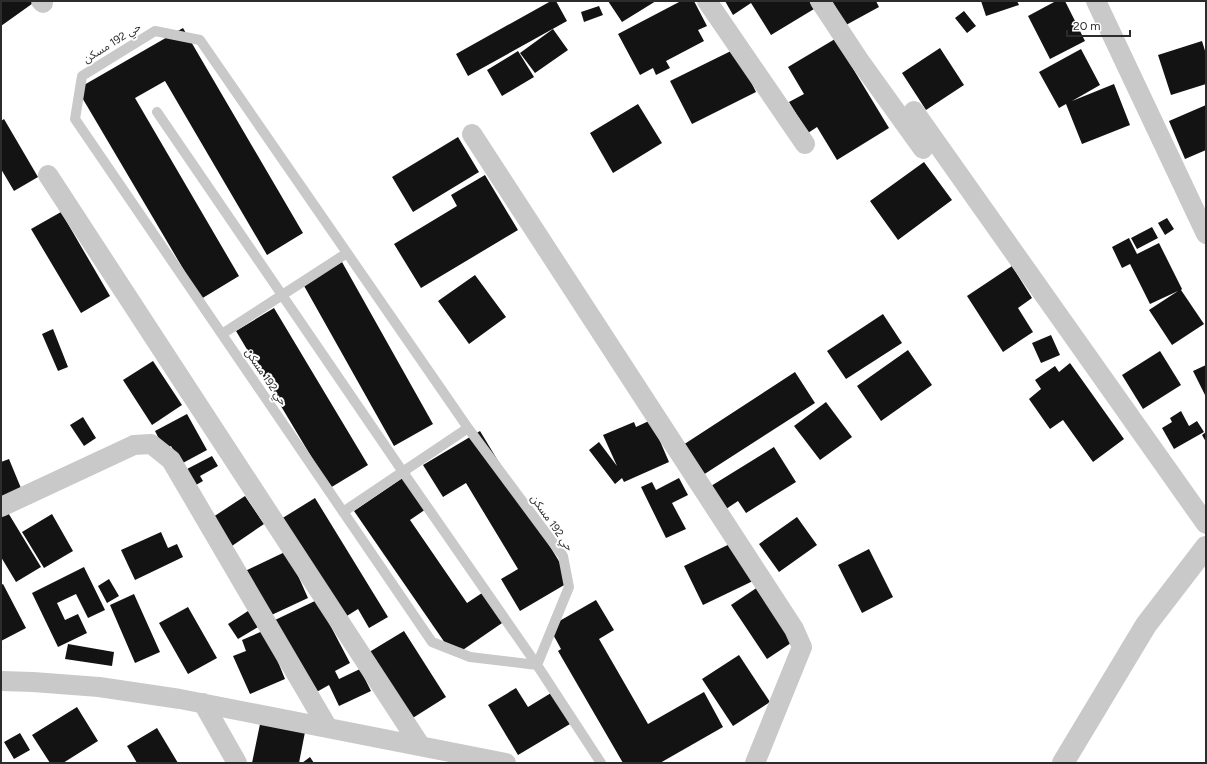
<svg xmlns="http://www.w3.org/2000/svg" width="1207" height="764" viewBox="0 0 1207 764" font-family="Figtree,'Noto Sans Arabic',sans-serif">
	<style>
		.building { fill: #131313 }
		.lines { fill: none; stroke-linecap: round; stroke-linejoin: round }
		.service { stroke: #c9c9c9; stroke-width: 10 }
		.minor { stroke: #c9c9c9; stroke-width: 20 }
		.tertiary { stroke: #c9c9c9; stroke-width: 22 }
		.labels { text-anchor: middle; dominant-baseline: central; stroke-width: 4; stroke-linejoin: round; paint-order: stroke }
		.street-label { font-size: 11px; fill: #2c2c2c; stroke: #fff }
	</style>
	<rect width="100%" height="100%" fill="#fff"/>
	<!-- building -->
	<path class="building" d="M 1,1 L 36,1 L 1,26 Z
		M 551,1 L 556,1 L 567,21 L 468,76 L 456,54 Z
		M 608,1 L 656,1 L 622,22 Z
		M 681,1 L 694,1 L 707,26 L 698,30 L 704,41 L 666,61 L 670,68 L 656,75 L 653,68 L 640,75 L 618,34 Z
		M 725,1 L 809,1 L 814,9 L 771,35 L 751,3 L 733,15 Z
		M 832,1 L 876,1 L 879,7 L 846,25 Z
		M 981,1 L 1017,1 L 1019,5 L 986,16 Z
		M 1056,1 L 1065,1 L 1085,41 L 1050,59 L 1028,16 Z
		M 599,6 L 603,15 L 584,22 L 581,12 Z
		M 964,11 L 976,26 L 967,33 L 955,18 Z
		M 183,28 L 303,233 L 267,255 L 165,81 L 135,98 L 239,276 L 201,299 L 77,89 Z
		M 553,29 L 568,50 L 535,73 L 520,53 Z
		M 835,39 L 889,128 L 837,160 L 817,127 L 808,133 L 789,102 L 804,94 L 788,67 Z
		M 1202,41 L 1206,54 L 1206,84 L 1171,95 L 1158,55 Z
		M 940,48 L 964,85 L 926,110 L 902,73 Z
		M 735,49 L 756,92 L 692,124 L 670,81 Z
		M 1081,49 L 1100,85 L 1072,101 L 1114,84 L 1130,125 L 1082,144 L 1066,104 L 1059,108 L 1039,72 Z
		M 518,51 L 534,77 L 502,96 L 487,70 Z
		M 638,104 L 662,143 L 613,173 L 590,133 Z
		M 1206,105 L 1206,150 L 1185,159 L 1169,121 Z
		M 4,119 L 38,177 L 14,191 L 1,169 L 1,121 Z
		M 458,137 L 479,172 L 413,212 L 392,177 Z
		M 924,162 L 952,200 L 898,240 L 870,201 Z
		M 485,175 L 518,230 L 421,288 L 394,244 L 457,206 L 451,195 Z
		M 61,212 L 110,296 L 81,313 L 31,229 Z
		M 1167,218 L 1174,229 L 1165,235 L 1158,223 Z
		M 1152,227 L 1158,238 L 1137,249 L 1131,238 Z
		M 1129,238 L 1137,254 L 1159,243 L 1182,289 L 1181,290 L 1204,324 L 1172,345 L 1149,310 L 1178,291 L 1150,304 L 1130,264 L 1122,268 L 1112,247 Z
		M 342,262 L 433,424 L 394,446 L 303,284 Z
		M 1012,266 L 1032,298 L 1018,308 L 1033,332 L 1003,352 L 967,296 Z
		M 475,275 L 506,317 L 469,344 L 438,301 Z
		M 274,308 L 368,465 L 330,488 L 236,331 Z
		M 883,314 L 902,343 L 846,379 L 827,351 Z
		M 53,329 L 68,367 L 58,371 L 42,334 Z
		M 1051,335 L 1060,355 L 1041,363 L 1032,343 Z
		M 908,350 L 932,385 L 881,421 L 857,386 Z
		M 1160,351 L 1181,385 L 1143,409 L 1122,375 Z
		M 153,361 L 182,405 L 152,425 L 123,380 Z
		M 1070,363 L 1124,439 L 1093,462 L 1063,420 L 1050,429 L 1029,399 L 1041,389 L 1035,380 L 1055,366 L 1059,372 Z
		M 1206,365 L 1206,397 L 1193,371 Z
		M 795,372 L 815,403 L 703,475 L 683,445 Z
		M 826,402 L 852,437 L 820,460 L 794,426 Z
		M 1181,411 L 1189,426 L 1197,421 L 1204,432 L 1174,449 L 1162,428 L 1172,422 L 1170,418 Z
		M 187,414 L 207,450 L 181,464 L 171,446 L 164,449 L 155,431 Z
		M 83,417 L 96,438 L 84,446 L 70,425 Z
		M 651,420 L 669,462 L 624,482 L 622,478 L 615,484 L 589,450 L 599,442 L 617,466 L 603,435 L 634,422 L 636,427 Z
		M 480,431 L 571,581 L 520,611 L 501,579 L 518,569 L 466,483 L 443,497 L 423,465 Z
		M 1206,432 L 1206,442 L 1202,435 Z
		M 774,447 L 796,482 L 746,513 L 738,501 L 726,509 L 711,486 Z
		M 212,456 L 218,466 L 200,476 L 203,481 L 196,485 L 187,469 Z
		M 9,459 L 23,493 L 1,502 L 1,462 Z
		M 407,475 L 429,507 L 410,520 L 467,603 L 485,591 L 505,621 L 454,656 L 354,511 Z
		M 679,478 L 688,495 L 672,503 L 686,529 L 666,538 L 641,487 L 652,482 L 656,490 Z
		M 245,496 L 264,524 L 226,550 L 207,521 Z
		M 315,498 L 388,617 L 369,628 L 358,609 L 342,619 L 281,519 Z
		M 7,511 L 41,567 L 16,582 L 1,557 L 1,514 Z
		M 52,514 L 73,551 L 44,568 L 22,532 Z
		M 797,517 L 817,545 L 779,572 L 759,544 Z
		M 161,532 L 168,548 L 177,544 L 183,557 L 135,580 L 121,550 Z
		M 736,541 L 755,580 L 703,605 L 684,566 Z
		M 869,549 L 893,597 L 862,613 L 838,565 Z
		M 287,551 L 308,598 L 265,618 L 243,572 Z
		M 84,567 L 105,610 L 88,618 L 76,594 L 57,603 L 65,620 L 78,614 L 87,633 L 58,647 L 32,593 Z
		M 109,579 L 119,596 L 107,603 L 98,586 Z
		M 3,584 L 26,628 L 1,641 L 1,585 Z
		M 761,585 L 797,639 L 767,659 L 731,605 Z
		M 134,594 L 160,652 L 135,663 L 110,605 Z
		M 317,600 L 350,663 L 335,671 L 339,679 L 360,669 L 371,691 L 339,706 L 329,685 L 313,694 L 275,620 Z
		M 596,600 L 614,630 L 599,639 L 648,724 L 704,692 L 723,727 L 660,763 L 623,763 L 558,651 L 561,649 L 549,627 Z
		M 188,607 L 217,658 L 188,674 L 159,623 Z
		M 248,611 L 258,627 L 238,639 L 228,624 Z
		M 265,630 L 285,679 L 250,694 L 233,656 L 246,651 L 242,640 Z
		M 404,631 L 446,697 L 408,721 L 366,654 Z
		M 68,644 L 114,652 L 112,666 L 65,659 Z
		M 739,655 L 770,702 L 733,726 L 702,679 Z
		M 516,688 L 528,707 L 551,693 L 570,724 L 518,755 L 488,705 Z
		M 77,707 L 98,741 L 63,763 L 50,763 L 32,735 Z
		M 260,724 L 305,732 L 299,763 L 252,763 Z
		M 157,728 L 178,763 L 137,763 L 127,746 Z
		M 20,733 L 30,750 L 14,759 L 4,742 Z
		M 310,757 L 314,763 L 302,763 Z"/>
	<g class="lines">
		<!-- service -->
		<path class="service" d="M 155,31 L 200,40 L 468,428 L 563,556 L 569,587 L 537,665 L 470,657 L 432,642 L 75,119 L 82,76 Z
			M 157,112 L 403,472 L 537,665 L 601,763
			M 222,334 L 347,253
			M 343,512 L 468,428"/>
		<!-- minor -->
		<path class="minor" d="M 41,1 L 43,3
			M 707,1 L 805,144
			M 820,1 L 859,60 L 923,149
			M 1096,1 L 1206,234
			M 914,111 L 1206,524
			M 472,134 L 794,629 L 802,647 L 755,763
			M 48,175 L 420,745
			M 1,507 L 134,445 L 151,444 L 171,460 L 328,728
			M 1,681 L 33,682 L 99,687 L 180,699 L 506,763
			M 203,703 L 237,763"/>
		<!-- tertiary -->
		<path class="tertiary" d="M 1063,763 L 1146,625 L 1206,547"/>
	</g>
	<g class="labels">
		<!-- street labels -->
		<g class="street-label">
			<text transform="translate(112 43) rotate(-32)">حي 192 مسكن</text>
			<text transform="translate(266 377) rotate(56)">حي 192 مسكن</text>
			<text transform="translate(552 523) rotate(55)">حي 192 مسكن</text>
		</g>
	</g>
	<!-- border -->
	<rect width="1207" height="764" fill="none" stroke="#2c2c2c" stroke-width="4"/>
	<!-- scale -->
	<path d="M1067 30v6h63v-6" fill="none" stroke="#2c2c2c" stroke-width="2"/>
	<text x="1073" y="30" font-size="12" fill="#2c2c2c" stroke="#ffffff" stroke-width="3" paint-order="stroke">20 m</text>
</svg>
